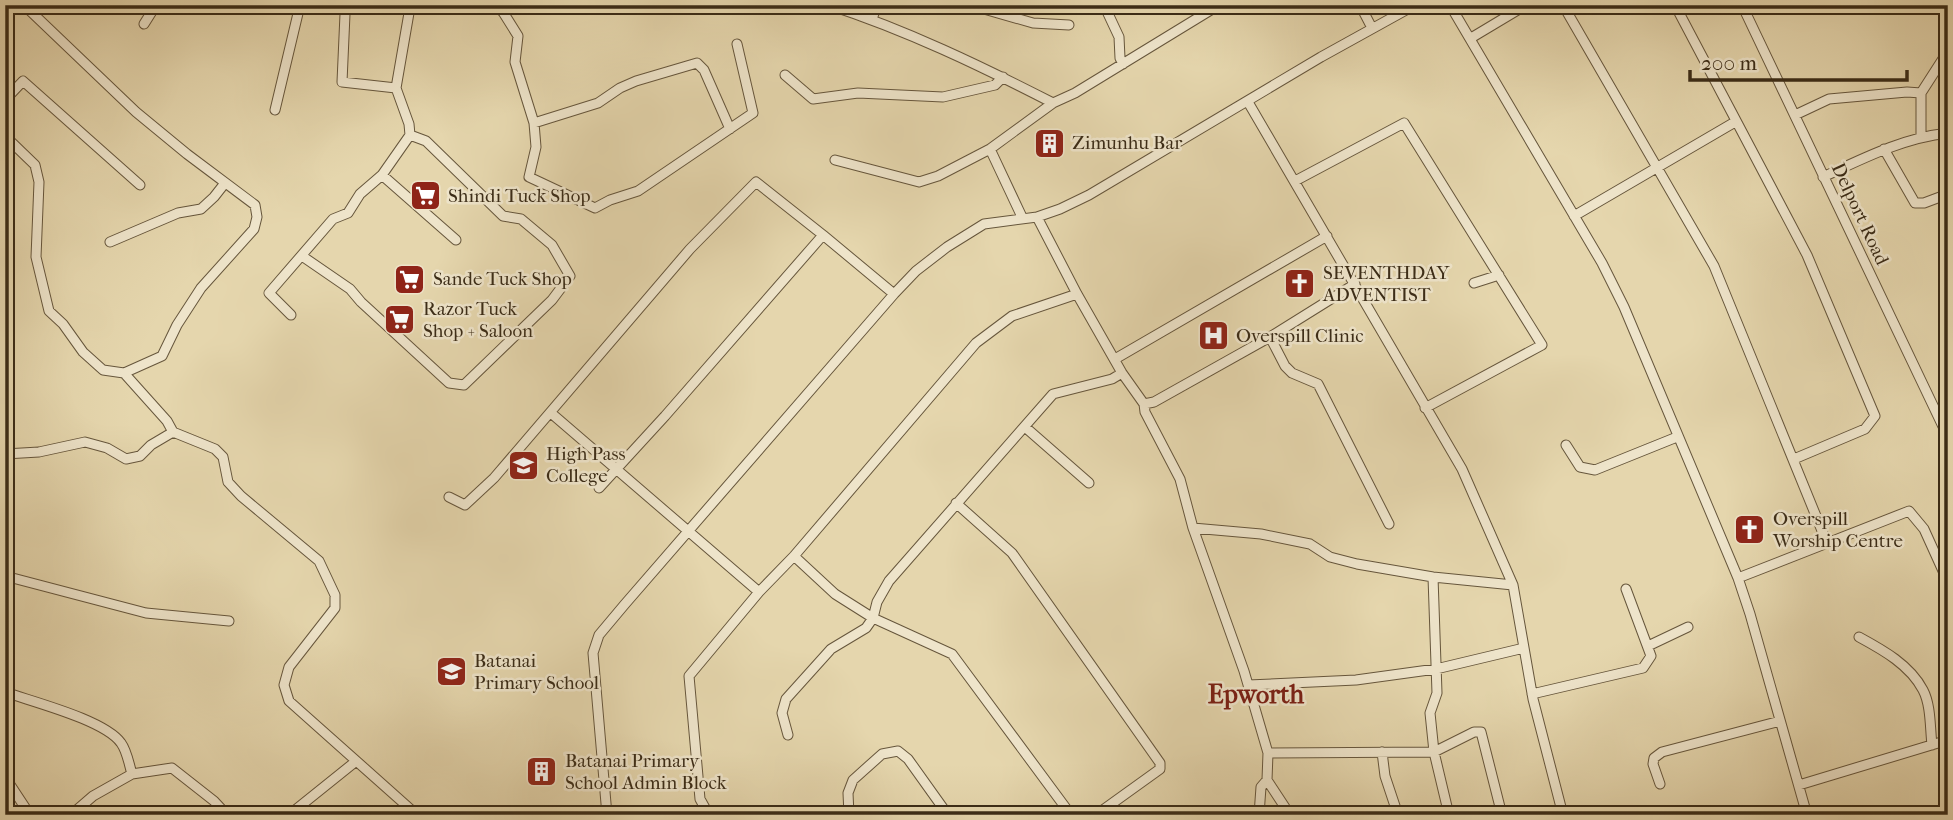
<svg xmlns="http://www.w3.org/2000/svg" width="1953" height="820" viewBox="0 0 1953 820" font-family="'IM FELL French Canon',serif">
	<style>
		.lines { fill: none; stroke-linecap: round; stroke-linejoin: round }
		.minor-casing { stroke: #66563c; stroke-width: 11 }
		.minor { stroke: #eee4ca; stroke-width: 9 }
		.labels { text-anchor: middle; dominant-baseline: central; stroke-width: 5; stroke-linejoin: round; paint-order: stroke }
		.poi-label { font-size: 19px; fill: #3b2c17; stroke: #eee4ca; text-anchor: start }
		.street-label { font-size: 19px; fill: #3b2c17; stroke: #eee4ca }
		.district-label { font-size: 26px; font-weight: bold; fill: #7a1f14; stroke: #eee4ca }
	</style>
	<rect width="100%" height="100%" fill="#e5d6ad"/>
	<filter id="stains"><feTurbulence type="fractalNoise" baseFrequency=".00286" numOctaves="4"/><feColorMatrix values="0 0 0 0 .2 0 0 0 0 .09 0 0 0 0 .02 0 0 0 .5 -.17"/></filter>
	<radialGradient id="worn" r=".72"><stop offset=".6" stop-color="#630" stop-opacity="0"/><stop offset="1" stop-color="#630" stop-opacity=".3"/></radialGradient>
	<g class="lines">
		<defs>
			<path id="minor" d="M 24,5 L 136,112 L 187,154 L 255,205 L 257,217 L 254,229 L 201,288 L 177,325 L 162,356 L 124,373
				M 342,5 L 345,14 L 342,82 L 396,88
				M 493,5 L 503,12 L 518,36 L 515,62 L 534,123 L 536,147 L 529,177 L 595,208 L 610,200 L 638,191 L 753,113 L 737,44
				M 829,5 C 906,30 981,66 1053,103
				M 970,5 L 1033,23 L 1069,25
				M 1104,5 L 1119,37 L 1120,58 L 1123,64
				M 1360,5 L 1372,28
				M 1450,5 L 1602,263 L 1624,307 L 1738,578 L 1750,614 L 1807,815
				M 1563,5 L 1714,266 L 1827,543
				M 1675,5 L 1807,255 L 1875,416 L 1865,429 L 1794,459
				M 1742,5 L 1948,437
				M 872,19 L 877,5
				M 144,24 L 156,5
				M 1471,38 L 1526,5
				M 785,75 L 813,99 L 858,93 L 943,97 L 995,85 L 1003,77
				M 5,100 L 23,81 L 140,185
				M 1248,102 L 1462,469 L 1513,585 L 1533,699 L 1563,815
				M 275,110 L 300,5
				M 1795,115 L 1829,99 L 1907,92 L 1921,93
				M 534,123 L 598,103 L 620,88 L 636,81 L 697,63 L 704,70 L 730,129
				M 5,136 L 35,165 L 39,182 L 36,257 L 49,311 L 63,324 L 83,352 L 103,370 L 124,373 L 167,421 L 173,432 L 215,449 L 223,457 L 228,482 L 241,496 L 319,561 L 335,595 L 335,608 L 289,667 L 284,685 L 289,701 L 417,815
				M 1921,136 L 1921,93 L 1948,51
				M 990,149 L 1022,217
				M 1884,149 L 1915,203 L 1924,203 L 1948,194
				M 835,160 L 919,182 L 938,176 L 990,149 L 1053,103 L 1075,93 L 1219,5
				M 382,175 L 456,240
				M 1823,177 C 1864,158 1903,138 1948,133
				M 1295,181 L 1404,123 L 1542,345 L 1425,408
				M 1574,216 L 1735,122
				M 1037,217 L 1077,294 L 1122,373 L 1144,404 L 1154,402 L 1270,337 L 1355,284
				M 110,242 L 178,213 L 201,209 L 214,197 L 225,183
				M 302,256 L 350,289 L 361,302 L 449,383 L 464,385 L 552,300 L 570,276 L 552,245 L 521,219 L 503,216 L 426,141 L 410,135
				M 1474,283 L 1499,275
				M 291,315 L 269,293 L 333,219 L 348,213 L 360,194 L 382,175 L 410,135 L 409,124 L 396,88 L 409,13 L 414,5
				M 1270,337 L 1285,366 L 1292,373 L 1318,384 L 1389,524
				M 1115,359 L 1327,236
				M 1144,404 L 1145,412 L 1180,479 L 1193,528 L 1244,671 L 1268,753 L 1267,780 L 1290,815
				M 551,413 L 759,592
				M 1025,427 L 1089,483
				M 1566,445 L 1580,467 L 1595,470 L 1677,437
				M 5,454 L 39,452 L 85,442 L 107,448 L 126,459 L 140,456 L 151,445 L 173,432
				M 599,488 L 665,416 L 823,235 L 894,294
				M 449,497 L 465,505 L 494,478 L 690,249 L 756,182 L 823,235
				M 956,503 L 1012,553 L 1160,763 L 1160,769 L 1096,815
				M 1193,528 L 1261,534 L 1310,544 L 1330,557 L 1357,564 L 1433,577 L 1513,585
				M 794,556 L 835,594 L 873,618 L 952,654 L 1071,815
				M 5,576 L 146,613 L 229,621
				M 1433,577 L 1437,693 L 1430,713 L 1434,752 L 1449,815
				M 1738,578 L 1909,511 L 1924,529 L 1948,582
				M 1859,637 C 1883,650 1910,665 1923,690 C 1931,705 1930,728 1932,745
				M 1648,646 L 1688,627
				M 1248,685 L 1356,680 L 1436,669 L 1524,648
				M 5,692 C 33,702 105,720 121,743 C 127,751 129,764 132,774
				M 1532,694 L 1643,668 L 1651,656 L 1626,589
				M 788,735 L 782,713 L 786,699 L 831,649 L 866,628 L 873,618 L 877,602 L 889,581 L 1053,394 L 1112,379 L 1122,373
				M 1382,752 L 1385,776 L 1398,815
				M 1268,753 L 1434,752 L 1474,732 L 1481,732 L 1502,815
				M 5,777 L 30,815
				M 1660,784 L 1653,764 L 1654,758 L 1662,752 L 1780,721
				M 1799,785 L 1948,740
				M 71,815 L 93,796 L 132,774 L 172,768 L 214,801 L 227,815
				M 289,815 L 355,762
				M 607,815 L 593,653 L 599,635 L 625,604 L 894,294 L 916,271 L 947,247 L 984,224 L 1037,217 L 1060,209 L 1089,195 L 1321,57 L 1415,5
				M 714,815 L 705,808 L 700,799 L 689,676 L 759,592 L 794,556 L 976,343 L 1012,316 L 1077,294
				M 849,815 L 848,793 L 853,780 L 882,754 L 898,751 L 908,759 L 948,815
				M 1259,815 L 1261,787 L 1267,780"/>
		</defs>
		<!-- minor casing -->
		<use href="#minor" class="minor-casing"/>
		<!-- minor -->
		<use href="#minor" class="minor"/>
	</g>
	<!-- icons -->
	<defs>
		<symbol id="building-square" viewBox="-11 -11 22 22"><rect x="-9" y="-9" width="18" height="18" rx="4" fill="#8f2418" stroke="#eee4ca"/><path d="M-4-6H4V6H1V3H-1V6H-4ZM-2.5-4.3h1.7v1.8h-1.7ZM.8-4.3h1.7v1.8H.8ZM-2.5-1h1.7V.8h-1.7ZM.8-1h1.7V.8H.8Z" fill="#fff"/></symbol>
		<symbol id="supermarket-square" viewBox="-11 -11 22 22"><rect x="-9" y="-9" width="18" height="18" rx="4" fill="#8f2418" stroke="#eee4ca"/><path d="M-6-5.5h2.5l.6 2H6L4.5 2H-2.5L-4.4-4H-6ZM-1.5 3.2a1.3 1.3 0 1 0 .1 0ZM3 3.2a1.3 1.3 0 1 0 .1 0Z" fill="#fff"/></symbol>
		<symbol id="church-square" viewBox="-11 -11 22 22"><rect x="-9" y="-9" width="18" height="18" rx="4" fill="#8f2418" stroke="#eee4ca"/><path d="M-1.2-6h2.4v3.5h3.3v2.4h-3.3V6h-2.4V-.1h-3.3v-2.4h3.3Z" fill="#fff"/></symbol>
		<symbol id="hospital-square" viewBox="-11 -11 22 22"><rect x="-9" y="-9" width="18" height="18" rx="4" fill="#8f2418" stroke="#eee4ca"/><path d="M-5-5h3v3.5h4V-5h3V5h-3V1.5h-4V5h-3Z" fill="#fff"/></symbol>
		<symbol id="university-square" viewBox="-11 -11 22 22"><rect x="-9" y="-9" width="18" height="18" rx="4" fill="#8f2418" stroke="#eee4ca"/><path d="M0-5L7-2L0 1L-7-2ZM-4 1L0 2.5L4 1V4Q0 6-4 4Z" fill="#fff"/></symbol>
		<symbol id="school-square" viewBox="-11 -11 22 22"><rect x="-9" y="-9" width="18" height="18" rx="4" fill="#8f2418" stroke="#eee4ca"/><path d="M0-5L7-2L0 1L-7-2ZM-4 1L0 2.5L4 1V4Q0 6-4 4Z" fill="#fff"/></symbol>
	</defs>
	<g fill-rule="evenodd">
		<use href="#building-square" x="1032" y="126" width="35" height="35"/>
		<use href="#supermarket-square" x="408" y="178" width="35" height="35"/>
		<use href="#supermarket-square" x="392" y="262" width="35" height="35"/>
		<use href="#church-square" x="1282" y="266" width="35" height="35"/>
		<use href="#supermarket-square" x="382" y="302" width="35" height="35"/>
		<use href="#hospital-square" x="1196" y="318" width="35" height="35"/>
		<use href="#university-square" x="506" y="448" width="35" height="35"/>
		<use href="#church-square" x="1732" y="512" width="35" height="35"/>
		<use href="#school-square" x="434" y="654" width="35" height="35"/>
		<use href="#building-square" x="524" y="754" width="35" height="35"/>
	</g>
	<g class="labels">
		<!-- poi labels -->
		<g class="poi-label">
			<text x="1072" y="143">Zimunhu Bar</text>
			<text x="448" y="196">Shindi Tuck Shop</text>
			<text x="1323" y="273">SEVENTHDAY<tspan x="1323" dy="22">ADVENTIST</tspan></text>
			<text x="433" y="279">Sande Tuck Shop</text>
			<text x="423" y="309">Razor Tuck<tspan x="423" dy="22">Shop + Saloon</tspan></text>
			<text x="1236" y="336">Overspill Clinic</text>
			<text x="546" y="454">High Pass<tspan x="546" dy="22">College</tspan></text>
			<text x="1773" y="519">Overspill<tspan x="1773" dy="22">Worship Centre</tspan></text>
			<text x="474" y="661">Batanai<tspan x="474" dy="22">Primary School</tspan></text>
			<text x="565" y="761">Batanai Primary<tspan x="565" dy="22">School Admin Block</tspan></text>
		</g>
		<!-- street labels -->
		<g class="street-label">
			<text transform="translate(1860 214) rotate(65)">Delport Road</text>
		</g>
		<!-- district labels -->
		<g class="district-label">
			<text x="1256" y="694">Epworth</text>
		</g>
	</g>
	<!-- margin -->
	<rect width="1953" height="820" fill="none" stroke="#e5d6ad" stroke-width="28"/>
	<rect x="7" y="7" width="1939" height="806" fill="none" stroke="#3b2c17" stroke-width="3.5"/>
	<rect x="14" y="14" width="1925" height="792" fill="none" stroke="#3b2c17" stroke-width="2"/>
	<!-- scale -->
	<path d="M1690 70v10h217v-10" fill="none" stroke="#3b2c17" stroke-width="3.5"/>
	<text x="1701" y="70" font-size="21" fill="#3b2c17" stroke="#eee4ca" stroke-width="5" paint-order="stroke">200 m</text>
	<rect width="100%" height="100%" filter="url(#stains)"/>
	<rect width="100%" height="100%" fill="url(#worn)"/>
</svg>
